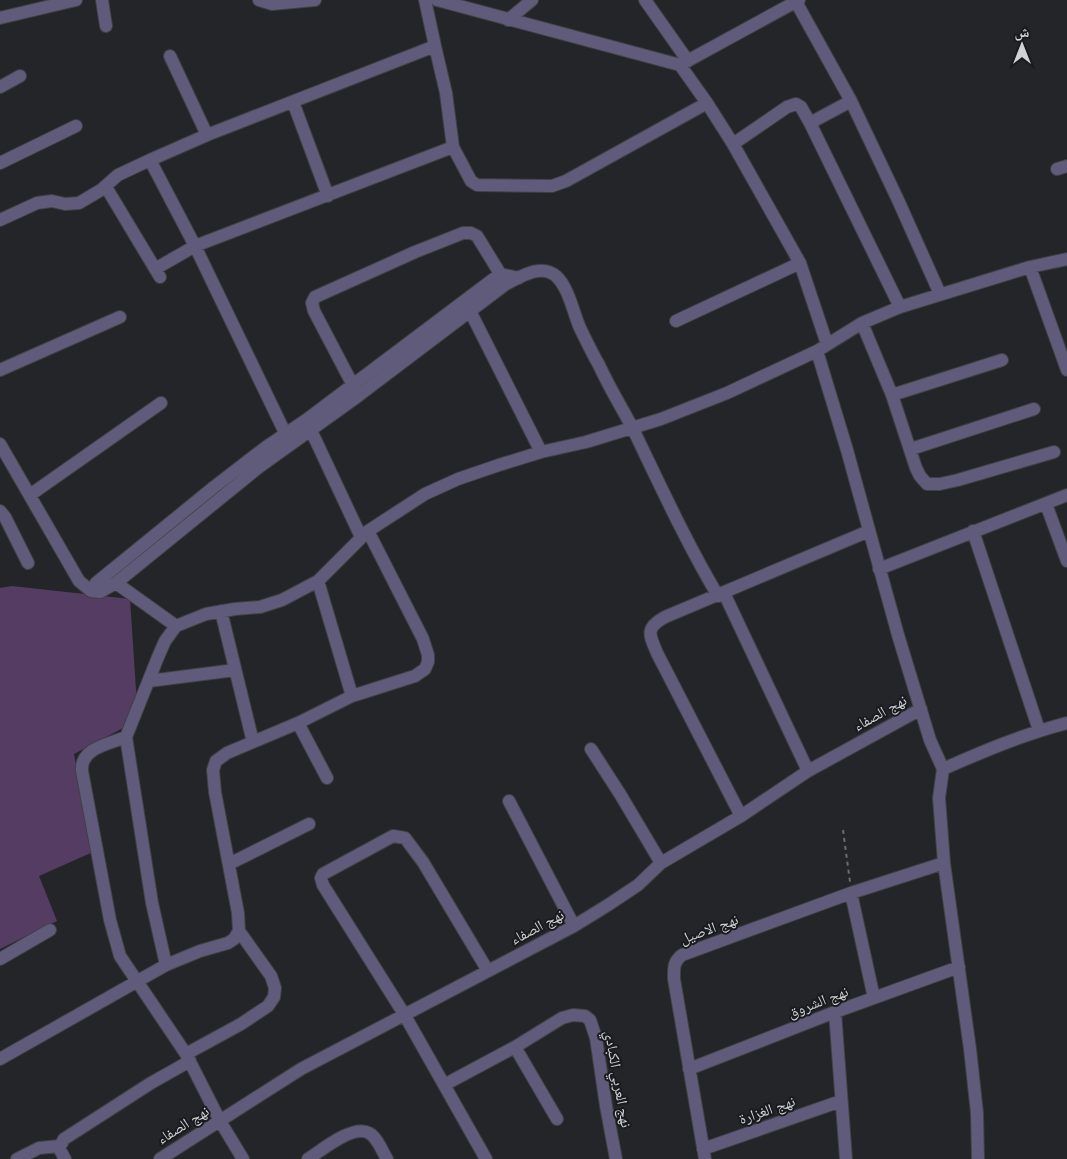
<svg xmlns="http://www.w3.org/2000/svg" width="1067" height="1159" viewBox="0 0 1067 1159" font-family="'Nunito Sans','Noto Naskh Arabic',sans-serif">
	<style>
		.green { fill: #553c63 }
		.lines { fill: none; stroke-linecap: round; stroke-linejoin: round }
		.street-casing { stroke: #3f4144; stroke-width: 14 }
		.path { stroke: #6a6c6f; stroke-width: 2; stroke-dasharray: 4 4; stroke-linecap: butt }
		.street { stroke: #605b7a; stroke-width: 12 }
		.labels { text-anchor: middle; dominant-baseline: central; stroke-width: 4; stroke-linejoin: round; paint-order: stroke }
		.street-label { font-size: 15px; fill: #d1d2d5; stroke: #1a1b1f }
	</style>
	<rect width="100%" height="100%" fill="#232528"/>
	<!-- green -->
	<path class="green" d="M 12,586 L 130,599 L 138,720 L 74,754 L 93,852 L 39,876 L 57,921 L 0,949 L 0,588 Z"/>
	<g class="lines">
		<defs>
			<path id="street" d="M 102,0 L 106,26
				M 259,0 L 272,4 L 315,0
				M 437,0 L 680,65 L 707,103 L 733,144 L 800,263 L 827,344
				M 645,0 L 688,61
				M 795,0 L 851,101 L 898,200 L 940,294
				M 0,18 L 76,0
				M 508,20 L 532,0
				M 170,56 L 207,135
				M 680,65 L 799,0
				M 0,87 L 20,76
				M 293,102 L 328,196
				M 810,123 L 851,101
				M 733,144 L 787,107 L 796,104 L 801,107 L 810,123 L 900,307
				M 453,147 L 471,181 L 477,185 L 552,186 L 566,181 L 707,103
				M 150,160 L 195,246 L 288,439
				M 0,163 L 76,126
				M 1057,169 L 1067,166
				M 106,187 L 160,277
				M 0,220 L 37,203 L 52,201 L 65,204 L 79,203 L 101,190 L 118,175 L 150,160 L 207,135 L 435,46 L 425,0
				M 1030,267 L 1067,370
				M 155,269 L 195,246 L 453,147 L 446,93 L 435,46
				M 467,305 L 541,452
				M 676,321 L 800,263
				M 862,323 L 892,395 L 916,468 L 920,476 L 927,484 L 940,484 L 958,480 L 1054,452
				M 817,351 L 847,450 L 898,635 L 930,740 L 943,769 L 939,798 L 944,863 L 970,1049 L 977,1113 L 978,1159
				M 0,370 L 120,317
				M 357,393 L 314,311 L 312,303 L 315,297 L 415,252 L 463,233 L 471,233 L 477,236 L 504,280
				M 892,395 L 1002,360
				M 308,424 L 361,537
				M 0,444 L 79,581 L 91,591 L 100,592 L 116,583 L 259,467 L 358,396 L 506,284 C 520,277 541,263 556,276 C 569,288 573,312 580,328 C 586,340 592,353 599,365 C 609,387 622,408 633,429 C 660,485 686,542 718,596
				M 911,449 L 1034,409
				M 30,495 L 161,403
				M 1046,504 L 1067,561
				M 0,511 L 5,517 L 28,563
				M 973,531 L 1039,730
				M 879,569 L 1067,495
				M 318,581 L 352,696
				M 116,583 L 176,626
				M 91,591 L 96,583 L 214,487 L 266,447 L 306,420 L 500,274 L 519,278
				M 724,593 L 808,771
				M 221,611 L 253,742
				M 149,681 L 235,670
				M 298,723 L 327,778
				M 126,737 L 152,903 L 166,965
				M 591,749 L 620,794 L 661,863
				M 943,769 C 984,751 1024,734 1067,723
				M 509,801 L 574,926
				M 741,816 L 657,653 C 649,634 645,628 665,617 L 869,531
				M 229,864 L 309,824
				M 851,893 L 874,998
				M 0,959 L 50,930
				M 835,1012 L 846,1159
				M 515,1047 L 557,1119
				M 186,1054 L 241,1024 L 268,1006 L 274,997 L 275,988 L 271,976 L 239,931
				M 0,1059 L 166,965 L 200,951 L 228,943 L 234,939 L 239,931 L 238,913 L 215,792 L 213,770 L 216,761 L 227,753 L 298,723 L 352,696 L 415,676 L 425,669 L 428,662 L 428,655 L 423,639 L 368,531
				M 689,1069 L 835,1012 L 959,967
				M 444,1085 L 515,1047 L 562,1018 L 573,1015 L 585,1016 L 590,1020 L 596,1038 L 606,1106 L 616,1159
				M 703,1149 L 841,1101
				M 17,1159 L 39,1148 L 59,1146
				M 65,1159 L 59,1148 L 64,1139 L 151,1083 L 190,1061
				M 160,1159 L 301,1069 L 574,926 L 608,905 L 638,885 L 661,863 L 741,816 L 808,771 L 921,709
				M 243,1159 L 220,1121 L 186,1054 L 120,956 L 110,920 L 82,771 C 80,748 109,744 126,737 L 158,657 L 165,641 L 176,626 L 206,614 L 235,609 L 260,607 L 282,600 L 318,581 L 368,531 L 425,494 L 458,479 L 499,465 L 541,452 L 586,442 L 661,419 L 727,393 L 817,351 L 862,323 L 900,307 L 1030,267 L 1067,259
				M 308,1159 C 322,1150 353,1124 369,1133 C 377,1137 382,1151 387,1159
				M 486,1159 L 404,1014 L 323,885 L 321,878 L 323,874 L 393,836 L 405,838 L 423,862 L 488,971
				M 705,1159 L 674,979 C 674,968 673,962 682,955 L 851,893 L 944,863"/>
		</defs>
		<!-- street casing -->
		<use href="#street" class="street-casing"/>
		<!-- path -->
		<path class="path" d="M 843,830 L 850,882"/>
		<!-- street -->
		<use href="#street" class="street"/>
	</g>
	<g class="labels">
		<!-- street labels -->
		<g class="street-label">
			<text transform="translate(880 713) rotate(-29)">نهج الصفاء</text>
			<text transform="translate(537 927) rotate(-28)">نهج الصفاء</text>
			<text transform="translate(709 929) rotate(-20)">نهج الاصيل</text>
			<text transform="translate(818 1002) rotate(-21)">نهج الشروق</text>
			<text transform="translate(618 1079) rotate(80)">نهج العربي الكبادي</text>
			<text transform="translate(767 1110) rotate(-19)">نهج الغزارة</text>
			<text transform="translate(183 1125) rotate(-32)">نهج الصفاء</text>
		</g>
	</g>
	<!-- north arrow -->
	<g transform="translate(1022 45)" stroke="#1a1b1f" stroke-width="4" paint-order="stroke">
	<path d="M0-4L9 19L0 12L-9 19Z" fill="#d1d2d5"/>
	<text y="-8" font-size="14" font-weight="bold" text-anchor="middle" fill="#d1d2d5">ش</text>
	</g>
</svg>
